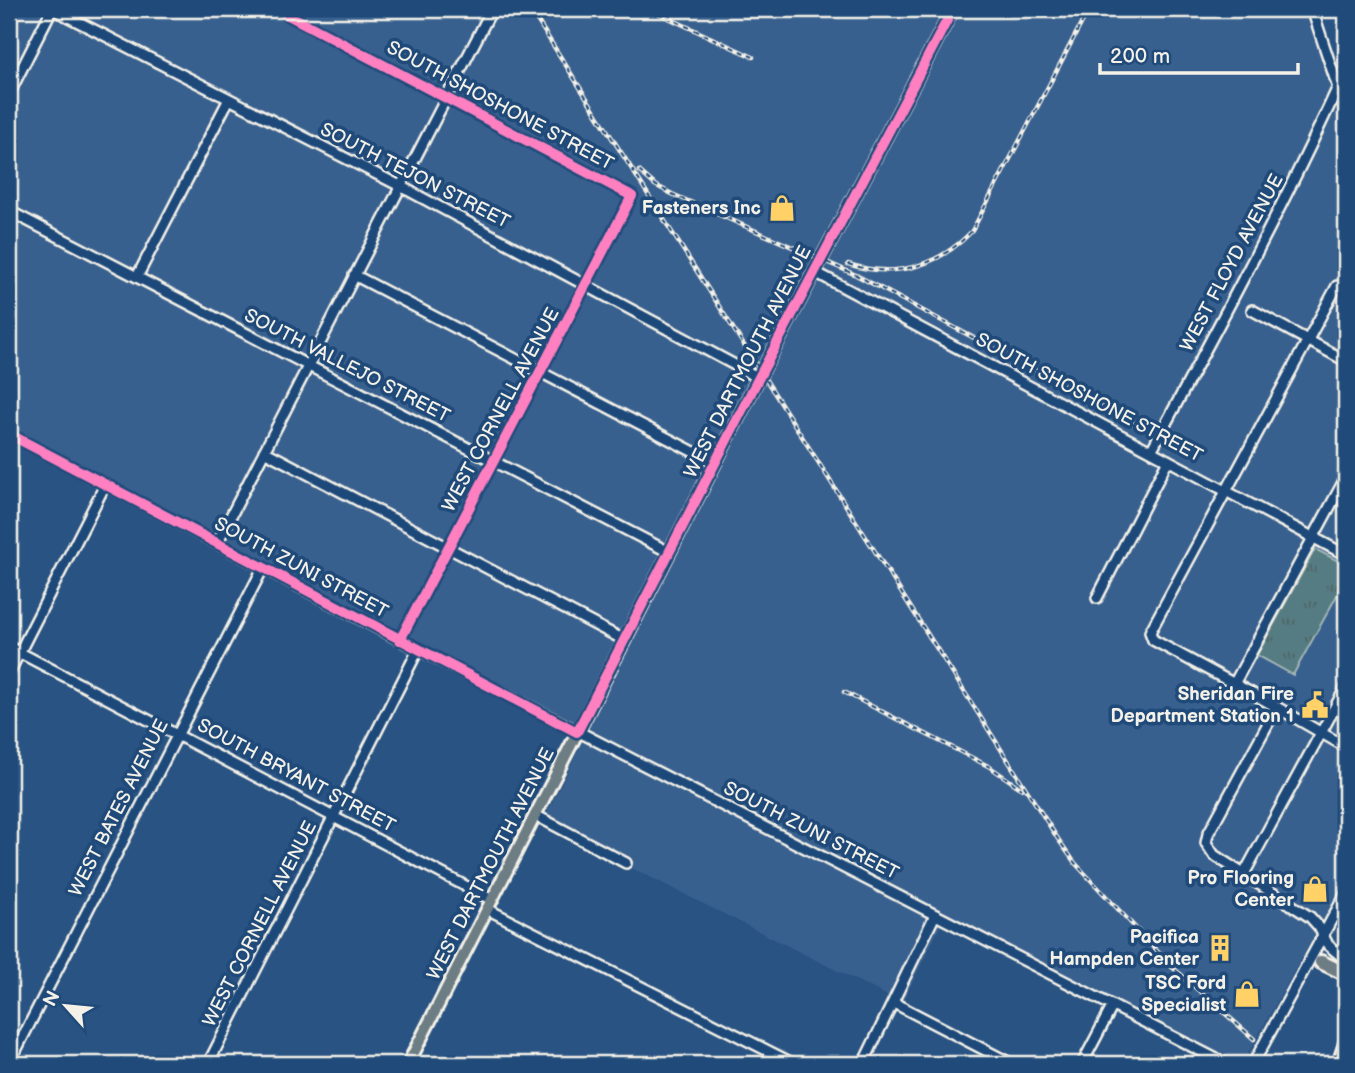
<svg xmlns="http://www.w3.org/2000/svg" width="1355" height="1073" viewBox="0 0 1355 1073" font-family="'Balsamiq Sans',sans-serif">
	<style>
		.built { fill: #39608f }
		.park { fill: url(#park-tufts); stroke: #a4b6b5; stroke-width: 2 }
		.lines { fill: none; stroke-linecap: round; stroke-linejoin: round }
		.minor-casing { stroke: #f4f1e8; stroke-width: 14 }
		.major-casing { stroke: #f4f1e8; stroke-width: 16 }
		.highway-casing { stroke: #f4f1e8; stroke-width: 18 }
		.minor { stroke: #1f4a7a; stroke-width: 9 }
		.major { stroke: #6d7d84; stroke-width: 10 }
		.highway { stroke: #6d7d84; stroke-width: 12 }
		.rail-casing { stroke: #f4f1e8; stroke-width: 4.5 }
		.rail { stroke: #1f4a7a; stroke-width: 2; stroke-dasharray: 5; stroke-linecap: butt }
		.cycleway-casing { stroke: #1f4a7a; stroke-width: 15 }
		.cycleway { stroke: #ff80c0; stroke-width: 10 }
		.labels { text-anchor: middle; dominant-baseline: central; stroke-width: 7; stroke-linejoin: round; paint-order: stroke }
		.street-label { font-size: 19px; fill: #f4f1e8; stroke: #1f4a7a }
		.poi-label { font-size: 19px; font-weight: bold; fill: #f4f1e8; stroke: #1f4a7a; text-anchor: end }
	</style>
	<defs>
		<pattern id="park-tufts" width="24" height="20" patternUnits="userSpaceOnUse" patternTransform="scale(1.75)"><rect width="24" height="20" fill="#547c82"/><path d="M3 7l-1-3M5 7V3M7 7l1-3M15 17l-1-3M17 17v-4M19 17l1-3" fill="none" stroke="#4f6567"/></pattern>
	</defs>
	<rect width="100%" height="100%" fill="#295383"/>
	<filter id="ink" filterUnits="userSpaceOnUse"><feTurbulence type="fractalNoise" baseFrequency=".0143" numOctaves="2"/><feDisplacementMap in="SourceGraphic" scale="14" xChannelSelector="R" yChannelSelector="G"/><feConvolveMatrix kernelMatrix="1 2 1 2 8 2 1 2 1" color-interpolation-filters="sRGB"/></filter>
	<g filter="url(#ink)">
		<!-- built -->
		<path class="built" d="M 9,9 L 1304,9 L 1327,77 L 1346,125 L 1346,897 L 1315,934 L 1242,1064 L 1237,1064 L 946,915 L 902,1003 L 542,823 L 583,741 L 269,577 L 274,565 L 9,428 Z"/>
		<!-- park -->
		<path class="park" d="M 1315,549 L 1346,565 L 1346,579 L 1293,675 L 1257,655 Z"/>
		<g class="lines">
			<defs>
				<path id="minor" d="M 53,9 L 400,186 L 759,378
					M 277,9 L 632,196 L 400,640
					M 1312,9 L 1346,112
					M 9,94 L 52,9
					M 9,211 L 669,552
					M 815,272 L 1346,555
					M 354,275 L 715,463
					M 137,277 L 229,99
					M 1337,286 L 1150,632 L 1153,640 L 1266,701 L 1346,747
					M 1252,310 L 1346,361
					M 9,434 L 400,640 L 1226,1064
					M 264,451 L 624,640
					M 1151,451 C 1216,331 1281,211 1338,87
					M 217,543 L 492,9
					M 1097,598 L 1168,460
					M 9,647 L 492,900
					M 9,673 L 105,485
					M 1234,684 L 1346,477
					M 1277,707 L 1208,834 L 1206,843 L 1214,855 L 1310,917 L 1319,927 L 1328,945 L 1346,960
					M 535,815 L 626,863
					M 1244,874 L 1346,687
					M 487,909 L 794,1064
					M 894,1003 L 1012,1064
					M 9,1064 L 263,568
					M 208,1064 L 418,650
					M 863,1064 L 935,915
					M 1082,1064 L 1112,1007
					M 1253,1064 L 1346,893"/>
				<path id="major" d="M 408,1064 L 755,385 L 953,9"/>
				<path id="highway" d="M 1321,962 L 1346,974
					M 1339,1064 L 1346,1043"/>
			</defs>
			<!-- minor casing -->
			<use href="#minor" class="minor-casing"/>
			<!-- major casing -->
			<use href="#major" class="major-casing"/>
			<!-- highway casing -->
			<use href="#highway" class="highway-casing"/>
			<!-- minor -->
			<use href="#minor" class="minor"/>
			<!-- major -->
			<use href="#major" class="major"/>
			<!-- highway -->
			<use href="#highway" class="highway"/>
			<defs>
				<path id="rail" d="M 530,9 L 1058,839 L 1075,863 L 1171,966 L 1254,1039
					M 649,9 L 753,57
					M 639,171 L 655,185 L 672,194 L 856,275 L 1137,425
					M 848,264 C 894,279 938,267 972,231 L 1089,9
					M 844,692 L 990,767 L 1022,789"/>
			</defs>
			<!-- rail casing -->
			<use href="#rail" class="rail-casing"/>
			<!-- rail -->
			<use href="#rail" class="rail"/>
			<defs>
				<path id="cycleway" d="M 277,9 L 632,196 L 400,640
					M 9,434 L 577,732 L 755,385 L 953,9"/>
			</defs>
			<!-- cycleway casing -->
			<use href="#cycleway" class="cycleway-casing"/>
			<!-- cycleway -->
			<use href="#cycleway" class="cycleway"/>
		</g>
	</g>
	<!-- icons -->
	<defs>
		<symbol id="shop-bare" viewBox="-9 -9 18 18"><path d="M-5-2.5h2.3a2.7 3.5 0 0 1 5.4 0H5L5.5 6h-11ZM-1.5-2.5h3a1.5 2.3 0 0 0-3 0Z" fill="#ffd166" stroke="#1f4a7a" stroke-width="2.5" paint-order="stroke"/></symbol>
		<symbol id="civic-bare" viewBox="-9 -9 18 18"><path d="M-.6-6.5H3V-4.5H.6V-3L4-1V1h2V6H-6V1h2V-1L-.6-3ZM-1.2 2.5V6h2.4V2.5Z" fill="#ffd166" stroke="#1f4a7a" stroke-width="2.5" paint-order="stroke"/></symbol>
		<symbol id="building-bare" viewBox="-9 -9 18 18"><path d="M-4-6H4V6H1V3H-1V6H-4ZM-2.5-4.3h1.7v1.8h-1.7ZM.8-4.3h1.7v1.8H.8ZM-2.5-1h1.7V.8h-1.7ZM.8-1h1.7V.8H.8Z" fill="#ffd166" stroke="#1f4a7a" stroke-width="2.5" paint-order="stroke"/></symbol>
	</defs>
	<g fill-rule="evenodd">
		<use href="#shop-bare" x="763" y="189" width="38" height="38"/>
		<use href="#civic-bare" x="1296" y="686" width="38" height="38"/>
		<use href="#shop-bare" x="1296" y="870" width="38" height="38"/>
		<use href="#building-bare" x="1201" y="929" width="38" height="38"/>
		<use href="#shop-bare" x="1228" y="975" width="38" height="38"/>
	</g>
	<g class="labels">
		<!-- street labels -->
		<g class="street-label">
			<text transform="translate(500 106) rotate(28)">SOUTH SHOSHONE STREET</text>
			<text transform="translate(415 176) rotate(27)">SOUTH TEJON STREET</text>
			<text transform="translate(1232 263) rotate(-62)">WEST FLOYD AVENUE</text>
			<text transform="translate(748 362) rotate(-63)">WEST DARTMOUTH AVENUE</text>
			<text transform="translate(347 366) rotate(27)">SOUTH VALLEJO STREET</text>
			<text transform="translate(1089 398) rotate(28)">SOUTH SHOSHONE STREET</text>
			<text transform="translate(501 410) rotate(-62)">WEST CORNELL AVENUE</text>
			<text transform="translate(301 568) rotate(28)">SOUTH ZUNI STREET</text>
			<text transform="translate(296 776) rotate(28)">SOUTH BRYANT STREET</text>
			<text transform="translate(119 808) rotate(-63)">WEST BATES AVENUE</text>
			<text transform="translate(811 831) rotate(27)">SOUTH ZUNI STREET</text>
			<text transform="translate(491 864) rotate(-63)">WEST DARTMOUTH AVENUE</text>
			<text transform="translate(260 924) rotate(-63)">WEST CORNELL AVENUE</text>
		</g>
		<!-- poi labels -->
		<g class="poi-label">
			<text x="761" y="208">Fasteners Inc</text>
			<text x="1294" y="694">Sheridan Fire<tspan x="1294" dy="22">Department Station 1</tspan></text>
			<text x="1294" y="878">Pro Flooring<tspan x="1294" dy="22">Center</tspan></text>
			<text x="1199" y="937">Pacifica<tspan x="1199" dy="22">Hampden Center</tspan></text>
			<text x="1226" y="983">TSC Ford<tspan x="1226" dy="22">Specialist</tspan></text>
		</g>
	</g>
	<!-- margin -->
	<rect width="1355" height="1073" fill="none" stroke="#1f4a7a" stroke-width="35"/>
	<rect x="18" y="18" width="1320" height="1038" fill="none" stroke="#f4f1e8" stroke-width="2.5" filter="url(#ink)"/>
	<!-- north arrow -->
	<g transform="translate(66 1006) rotate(297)" stroke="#1f4a7a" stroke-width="5" paint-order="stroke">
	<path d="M0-5L12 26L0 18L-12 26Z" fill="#f4f1e8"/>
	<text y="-10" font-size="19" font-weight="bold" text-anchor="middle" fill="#f4f1e8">N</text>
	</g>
	<!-- scale -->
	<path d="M1100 63v10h198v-10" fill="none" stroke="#f4f1e8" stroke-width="3.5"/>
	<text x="1110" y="63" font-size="21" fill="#f4f1e8" stroke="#1f4a7a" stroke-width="5" paint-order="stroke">200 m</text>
</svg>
